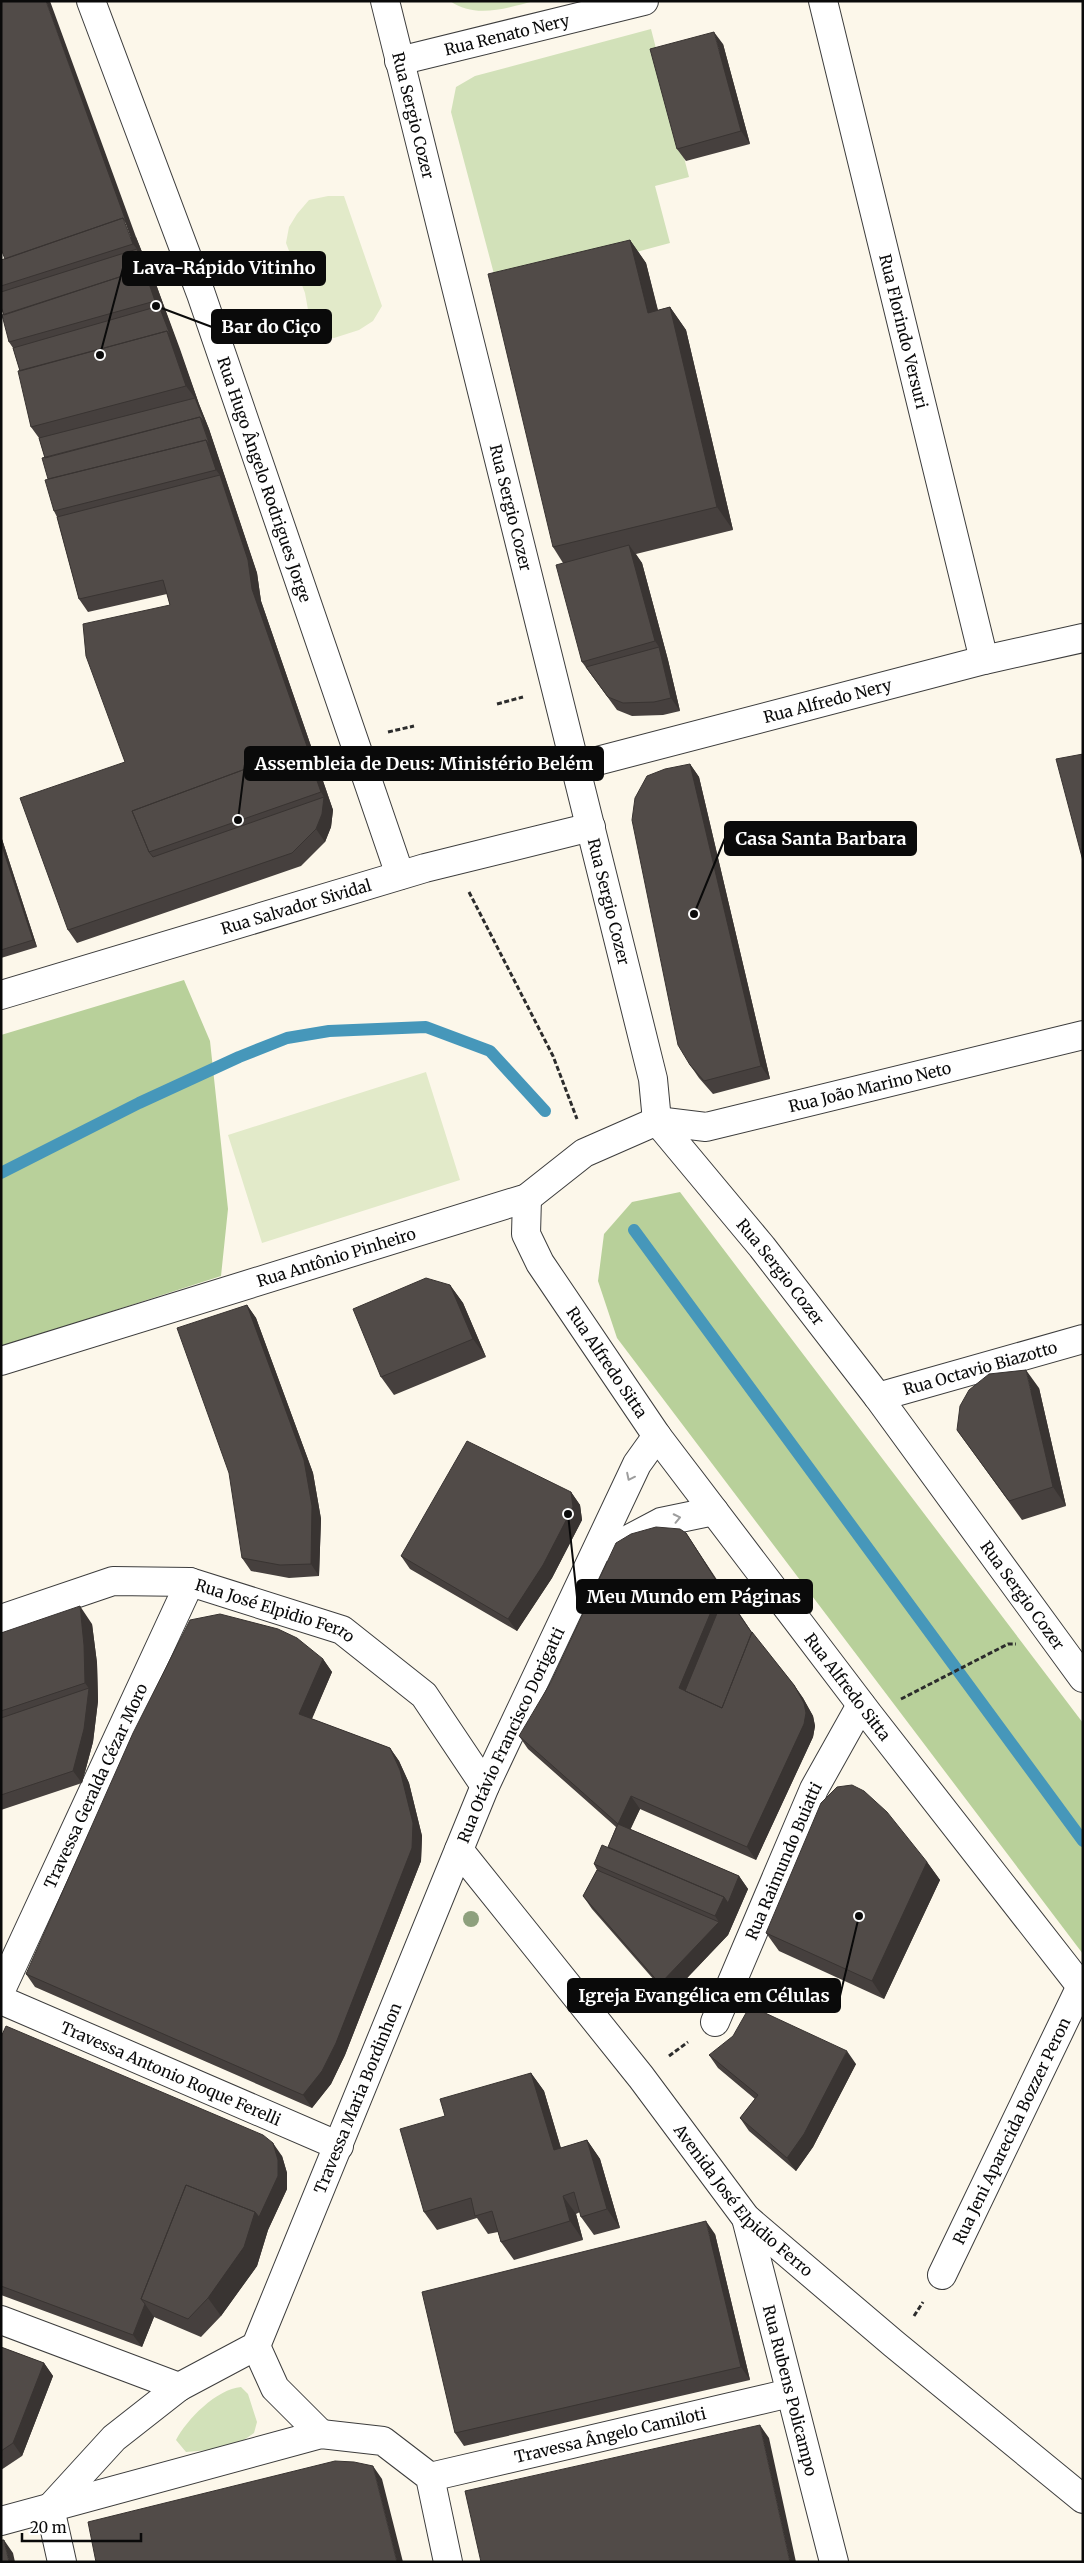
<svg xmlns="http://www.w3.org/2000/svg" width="1084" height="2563" viewBox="0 0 1084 2563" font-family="Merriweather,serif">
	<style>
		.green { fill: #d2e1b9 }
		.forest { fill: #b8d09a }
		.pitch { fill: #e2eac9 }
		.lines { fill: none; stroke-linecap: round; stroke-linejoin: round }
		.stream { stroke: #4697ba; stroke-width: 12 }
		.street-casing { stroke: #3d3d3d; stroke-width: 30 }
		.path { stroke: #2c2c2c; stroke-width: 3; stroke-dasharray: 5 2.5; stroke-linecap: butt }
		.street { stroke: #fff; stroke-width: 28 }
		.tree { fill: #8ea07d }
		.wall { fill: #46403e }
		.shaded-wall { fill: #393432 }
		.building { fill: #514b48; stroke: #393432 }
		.oneway { stroke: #9d9d9d }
		.labels { text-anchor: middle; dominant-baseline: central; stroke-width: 5; stroke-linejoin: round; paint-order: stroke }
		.street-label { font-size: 16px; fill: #0a0a0a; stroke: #fff }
		.leader { fill: none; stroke: #0a0a0a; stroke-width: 2 }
		.callout-dot { fill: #0a0a0a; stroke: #fff; stroke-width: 2 }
		.callout { fill: #0a0a0a; stroke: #0a0a0a; stroke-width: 2 }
		.callout-label { font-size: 18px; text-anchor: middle; font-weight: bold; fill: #fff }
	</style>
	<rect width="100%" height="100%" fill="#fcf7ea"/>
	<!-- green -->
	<path class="green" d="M 450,1 L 534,1 C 507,8 475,19 450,1 Z
		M 651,29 L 689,177 L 655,186 L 670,243 L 498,289 L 451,112 L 456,87 L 475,76 Z
		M 241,2387 L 248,2394 L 257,2422 L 254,2433 L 232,2448 L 186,2452 L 176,2440 C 187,2419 217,2389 241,2387 Z"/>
	<!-- forest -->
	<path class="forest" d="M 184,980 L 210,1041 L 228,1209 L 221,1276 L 1,1347 L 1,1035 Z
		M 680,1192 L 1083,1723 L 1083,1954 L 617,1338 L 598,1281 L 604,1234 L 632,1202 Z"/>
	<!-- pitch -->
	<path class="pitch" d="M 328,196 L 344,196 L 382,306 L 373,321 L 359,330 L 334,338 L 320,335 L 311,326 L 305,293 L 286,243 L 289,227 L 297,214 L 309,200 Z
		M 426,1072 L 460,1180 L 262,1243 L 228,1135 Z"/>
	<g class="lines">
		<!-- stream -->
		<path class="stream" d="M 1,1173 L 139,1103 L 239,1057 L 287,1038 L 329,1031 L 426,1027 L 490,1051 L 545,1111
			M 634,1230 L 1083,1841"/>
		<defs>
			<g id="street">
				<path id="s1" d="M 91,1 L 201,294 L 400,875"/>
				<path id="s2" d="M 385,1 L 653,1079 L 657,1121 L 762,1247 L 878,1397 L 1083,1678"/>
				<path id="s3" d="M 823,1 L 984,660"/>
				<path id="s4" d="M 399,61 L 644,1"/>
				<path id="s5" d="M 574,767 L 984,660 L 1083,638"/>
				<path id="s6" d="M 1,995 L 425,868 L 591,827"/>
				<path id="s7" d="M 527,1198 L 526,1234 L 540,1263 L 657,1436 L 869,1715 L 1083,1989"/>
				<path id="s8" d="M 1,1361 L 527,1198 L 584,1153 L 657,1121 L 706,1127 L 1083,1035"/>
				<path id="s9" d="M 878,1397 L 1083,1339"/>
				<path d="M 612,1548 L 661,1522 L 714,1511"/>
				<path id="s10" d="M 1,1619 L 113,1581 L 190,1582 L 342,1630 L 424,1695 L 485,1786"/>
				<path id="s11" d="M 459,1850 L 641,2077 L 746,2218 L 894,2344 L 1083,2499"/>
				<path id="s12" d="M 1,1990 L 190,1582"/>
				<path id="s13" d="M 1,2000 L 339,2146"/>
				<path id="s14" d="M 715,2022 L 814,1789 L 861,1705"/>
				<path id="s15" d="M 746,2218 L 834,2562"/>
				<path id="s16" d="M 942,2275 L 1081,1986"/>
				<path d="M 1,2320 L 179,2387"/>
				<path d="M 256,2346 L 275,2388 L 321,2434"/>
				<path id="s17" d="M 430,2477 L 790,2393"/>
				<path d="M 1,2521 L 321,2434 L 383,2441 L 430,2477 L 448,2562"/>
				<path id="s18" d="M 62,2562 L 50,2508 L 114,2438 L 179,2387 L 256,2346 L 485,1786 L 637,1464 L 657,1436"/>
			</g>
		</defs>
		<!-- street casing -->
		<use href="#street" class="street-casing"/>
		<!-- path -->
		<path class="path" d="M 497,704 L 523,697
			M 388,732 L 414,726
			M 469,892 L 553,1056 L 577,1119
			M 901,1699 L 1008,1644 L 1016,1644
			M 669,2056 L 688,2042
			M 914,2316 L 923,2302"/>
		<!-- street -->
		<use href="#street" class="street"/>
	</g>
	<!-- trees -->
	<circle class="tree" cx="471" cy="1919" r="8"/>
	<!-- wall -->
	<path class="wall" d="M 723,44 L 750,144 L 686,161 L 677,149 Z
		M 136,237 L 146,262 L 157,287 L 199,404 L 209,429 L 257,573 L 261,601 L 333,810 L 331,827 L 325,842 L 301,866 L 77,943 L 68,930 L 125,762 L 170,605 L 167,594 L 88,612 L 79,599 L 57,517 L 54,511 L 45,458 L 39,438 L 31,427 L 20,371 L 13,348 L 9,342 L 4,315 L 1,307 L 1,260 Z
		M 630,240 L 646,263 L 658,310 L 670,307 L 686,330 L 733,530 L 636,554 L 642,563 L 668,660 L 680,711 L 663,715 L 632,716 L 617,710 L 582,662 L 563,563 L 553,547 Z
		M 690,764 L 699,777 L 770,1079 L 713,1094 L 699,1078 L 690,1065 Z
		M 1,836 L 37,947 L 1,958 Z
		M 450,1285 L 463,1303 L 486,1357 L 394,1395 L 381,1377 Z
		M 247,1305 L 256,1318 L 313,1473 L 321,1519 L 319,1576 L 289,1578 L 251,1571 L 242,1558 Z
		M 1039,1388 L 1066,1506 L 1022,1520 L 957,1430 Z
		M 571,1492 L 580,1505 L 582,1520 L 552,1578 L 517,1631 L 410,1569 L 401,1556 Z
		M 686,1533 L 753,1634 L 794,1685 L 803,1698 L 813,1716 L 815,1726 L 813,1737 L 756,1860 L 640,1809 L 630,1829 L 739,1876 L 748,1889 L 728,1935 L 669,1997 L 592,1909 L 583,1896 L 597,1870 L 594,1864 L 608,1847 L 616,1827 L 528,1749 L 519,1736 Z
		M 92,1624 L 97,1663 L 98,1701 L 93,1742 L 82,1783 L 1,1810 L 1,1633 Z
		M 323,1659 L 332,1672 L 312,1719 L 390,1748 L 399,1761 L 409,1783 L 422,1836 L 421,1861 L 345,2055 L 331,2084 L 312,2108 L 35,1987 L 26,1974 Z
		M 927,1862 L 940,1880 L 884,1999 L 779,1951 L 766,1933 Z
		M 1,2037 L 282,2156 L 287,2173 L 287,2189 L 268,2230 L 257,2266 L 221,2316 L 201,2337 L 154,2317 L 142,2347 L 1,2295 Z
		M 709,2055 L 856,2064 L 813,2147 L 796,2171 L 749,2131 L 740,2118 L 755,2099 L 718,2068 Z
		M 531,2073 L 544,2091 L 561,2148 L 587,2140 L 600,2159 L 620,2228 L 594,2235 L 581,2217 L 580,2212 L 576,2214 L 583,2240 L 514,2260 L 501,2242 L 498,2232 L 488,2234 L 477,2218 L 437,2230 L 424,2212 L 445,2116 Z
		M 715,2234 L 750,2380 L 464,2446 L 455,2433 Z
		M 1,2347 L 44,2363 L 53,2376 L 22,2456 L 1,2470 Z"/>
	<!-- shaded-wall -->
	<path class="shaded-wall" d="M 46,1 L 50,1 L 136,237 L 146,262 L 157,287 L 180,349 L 171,337 L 159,306 L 155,301 L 137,249 L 133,244 Z
		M 714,32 L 723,44 L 750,144 L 741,131 Z
		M 630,240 L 646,263 L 664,336 L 648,313 Z
		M 670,307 L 686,330 L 733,530 L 717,507 Z
		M 167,331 L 180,349 L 199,404 L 209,429 L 219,459 L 210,446 L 195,398 L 186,386 Z
		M 206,440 L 219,459 L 257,573 L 261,601 L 333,810 L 331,827 L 325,842 L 316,829 L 324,797 L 321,792 L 252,589 L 220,475 L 216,470 Z
		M 629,545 L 642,563 L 668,660 L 655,641 Z
		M 659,647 L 668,660 L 680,711 L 671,698 Z
		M 690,764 L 699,777 L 770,1079 L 761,1066 Z
		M 1,836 L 37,947 L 33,940 L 1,843 Z
		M 450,1285 L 463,1303 L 486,1357 L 473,1339 Z
		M 247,1305 L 256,1318 L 313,1473 L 321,1519 L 319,1576 L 311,1564 Z
		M 1026,1370 L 1039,1388 L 1066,1506 L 1053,1487 Z
		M 571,1492 L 580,1505 L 582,1520 L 552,1578 L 517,1631 L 508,1619 Z
		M 686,1533 L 730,1601 L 690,1697 L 679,1688 Z
		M 80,1606 L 92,1624 L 97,1663 L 98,1701 L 85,1683 Z
		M 323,1659 L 332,1672 L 308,1727 L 299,1714 Z
		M 794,1685 L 803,1698 L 813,1716 L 815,1726 L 813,1737 L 756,1860 L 747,1847 Z
		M 89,1688 L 98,1701 L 93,1742 L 82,1783 L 73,1771 Z
		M 390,1748 L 399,1761 L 409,1783 L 422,1836 L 421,1861 L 345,2055 L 331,2084 L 312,2108 L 303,2095 Z
		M 631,1796 L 640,1809 L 627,1837 L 618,1824 Z
		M 927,1862 L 940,1880 L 884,1999 L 872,1981 Z
		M 739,1876 L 748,1889 L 728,1935 L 669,1997 L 660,1984 L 719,1922 L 715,1916 L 724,1897 Z
		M 847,2051 L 856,2064 L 813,2147 L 796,2171 L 787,2158 Z
		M 531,2073 L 544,2091 L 567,2169 L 554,2150 Z
		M 587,2140 L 600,2159 L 620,2228 L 607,2209 Z
		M 273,2143 L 282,2156 L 287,2173 L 287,2189 L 268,2230 L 257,2266 L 221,2316 L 208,2298 Z
		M 563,2196 L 576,2214 L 583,2240 L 570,2221 Z
		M 706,2221 L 715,2234 L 750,2380 L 741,2367 Z
		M 145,2304 L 154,2317 L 142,2347 L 133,2335 Z
		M 44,2363 L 53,2376 L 22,2456 L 13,2443 Z
		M 760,2425 L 769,2438 L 796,2562 L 790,2562 Z
		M 373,2466 L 382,2479 L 403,2562 L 397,2562 Z
		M 4,2540 L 13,2553 L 15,2562 L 9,2562 Z"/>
	<!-- building -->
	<path class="building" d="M 1,1 L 46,1 L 127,224 L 123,218 L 5,259 L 1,249 Z
		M 714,32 L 741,131 L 677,149 L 650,49 Z
		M 123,218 L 133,244 L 1,286 L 1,260 Z
		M 630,240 L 648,313 L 670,307 L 717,507 L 553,547 L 488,274 Z
		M 137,249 L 148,275 L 144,269 L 4,315 L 1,307 L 1,292 Z
		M 144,269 L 155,301 L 9,342 L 2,315 Z
		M 159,306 L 171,337 L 167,331 L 20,371 L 13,348 Z
		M 167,331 L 186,386 L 31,427 L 18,371 Z
		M 195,398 L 205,423 L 200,417 L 45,458 L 39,438 Z
		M 200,417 L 210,446 L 206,440 L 48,479 L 42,458 Z
		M 206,440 L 216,470 L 54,511 L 45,480 Z
		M 220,475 L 248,560 L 252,589 L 309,752 L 305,747 L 132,811 L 149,852 L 153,857 L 324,797 L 322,814 L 316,829 L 292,853 L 68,930 L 20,798 L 125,762 L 86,656 L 83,624 L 170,605 L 163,580 L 79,599 L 57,517 Z
		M 629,545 L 655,641 L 582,662 L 556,565 Z
		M 659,647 L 671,698 L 654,702 L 623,703 L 608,697 L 586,667 Z
		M 305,747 L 321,792 L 149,852 L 132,811 Z
		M 1083,754 L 1083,861 L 1056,759 Z
		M 690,764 L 761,1066 L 704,1081 L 690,1065 L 678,1045 L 632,820 L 635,798 L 647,776 L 665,769 Z
		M 1,843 L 33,940 L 1,950 Z
		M 426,1278 L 450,1285 L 473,1339 L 381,1377 L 353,1309 Z
		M 247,1305 L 304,1460 L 312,1506 L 311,1564 L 280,1565 L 242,1558 L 229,1473 L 177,1328 Z
		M 1026,1370 L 1053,1487 L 1009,1501 L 957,1430 L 960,1406 L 969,1390 L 989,1374 Z
		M 467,1441 L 571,1492 L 573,1507 L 543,1565 L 508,1619 L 401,1556 Z
		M 656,1527 L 680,1529 L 686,1533 L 721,1588 L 679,1688 L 722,1708 L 752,1632 L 794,1685 L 804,1703 L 806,1713 L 804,1724 L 747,1847 L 631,1796 L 618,1824 L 519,1736 L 551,1682 L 616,1543 L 631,1534 Z
		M 725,1594 L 752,1633 L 752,1632 L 722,1708 L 685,1691 Z
		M 80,1606 L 84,1645 L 85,1683 L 1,1711 L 1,1633 Z
		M 220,1614 L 278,1629 L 297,1638 L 323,1659 L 299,1714 L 390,1748 L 400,1770 L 413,1823 L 412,1848 L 336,2043 L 322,2071 L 303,2095 L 26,1974 L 133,1733 L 190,1620 Z
		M 89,1688 L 84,1729 L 73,1771 L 1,1795 L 1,1718 Z
		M 852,1785 L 864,1791 L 887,1812 L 927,1862 L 872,1981 L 766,1933 L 821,1803 L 837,1787 Z
		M 618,1824 L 739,1876 L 728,1903 L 724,1897 L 608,1847 Z
		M 602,1845 L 724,1897 L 715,1916 L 594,1864 Z
		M 597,1870 L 719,1922 L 660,1984 L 583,1896 Z
		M 750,2006 L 847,2051 L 804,2134 L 787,2158 L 740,2118 L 758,2095 L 709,2055 L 733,2036 Z
		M 6,2026 L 263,2135 L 273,2143 L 278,2160 L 278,2176 L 259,2217 L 255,2212 L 186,2185 L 141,2299 L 145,2304 L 133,2335 L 1,2286 L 1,2037 Z
		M 531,2073 L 554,2150 L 587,2140 L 607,2209 L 581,2217 L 574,2192 L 563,2196 L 570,2221 L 501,2242 L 492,2211 L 475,2216 L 471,2198 L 424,2212 L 400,2129 L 445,2116 L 440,2099 Z
		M 186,2185 L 255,2212 L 244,2247 L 208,2298 L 188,2319 L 141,2299 Z
		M 706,2221 L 741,2367 L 455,2433 L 422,2292 Z
		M 1,2347 L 44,2363 L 13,2443 L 1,2451 Z
		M 760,2425 L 790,2562 L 481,2562 L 465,2491 Z
		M 335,2461 L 354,2462 L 373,2466 L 397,2562 L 96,2562 L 88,2522 Z
		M 1,2540 L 4,2540 L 9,2562 L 1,2562 Z"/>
	<!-- one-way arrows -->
	<defs><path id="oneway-chevron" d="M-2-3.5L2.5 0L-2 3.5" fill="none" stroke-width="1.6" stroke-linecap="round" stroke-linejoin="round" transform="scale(1.25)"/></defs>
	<g class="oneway">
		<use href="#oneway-chevron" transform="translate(630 1477) rotate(116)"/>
		<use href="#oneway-chevron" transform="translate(677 1518) rotate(-12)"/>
	</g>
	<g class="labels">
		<!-- street labels -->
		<g class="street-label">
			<text stroke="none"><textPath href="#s4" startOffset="111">Rua Renato Nery</textPath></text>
			<text stroke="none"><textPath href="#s2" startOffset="118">Rua Sergio Cozer</textPath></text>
			<text stroke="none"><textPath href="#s3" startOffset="340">Rua Florindo Versuri</textPath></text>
			<text stroke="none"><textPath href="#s1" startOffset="509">Rua Hugo Ângelo Rodrigues Jorge</textPath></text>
			<text stroke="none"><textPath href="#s2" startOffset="522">Rua Sergio Cozer</textPath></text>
			<text stroke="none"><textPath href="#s5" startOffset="262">Rua Alfredo Nery</textPath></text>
			<text stroke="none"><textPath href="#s2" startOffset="928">Rua Sergio Cozer</textPath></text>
			<text stroke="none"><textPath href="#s6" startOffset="308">Rua Salvador Sividal</textPath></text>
			<text stroke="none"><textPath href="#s8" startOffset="921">Rua João Marino Neto</textPath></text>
			<text stroke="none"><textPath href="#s8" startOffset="351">Rua Antônio Pinheiro</textPath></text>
			<text stroke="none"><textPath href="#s2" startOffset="1348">Rua Sergio Cozer</textPath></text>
			<text stroke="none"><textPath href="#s7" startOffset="188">Rua Alfredo Sitta</textPath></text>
			<text stroke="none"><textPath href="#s9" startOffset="106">Rua Octavio Biazotto</textPath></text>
			<text stroke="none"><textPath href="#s2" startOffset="1752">Rua Sergio Cozer</textPath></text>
			<text stroke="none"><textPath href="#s10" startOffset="285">Rua José Elpidio Ferro</textPath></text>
			<text stroke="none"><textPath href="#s7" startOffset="592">Rua Alfredo Sitta</textPath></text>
			<text stroke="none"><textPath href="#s18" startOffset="982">Rua Otávio Francisco Dorigatti</textPath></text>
			<text stroke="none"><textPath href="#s12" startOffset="225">Travessa Geralda Cézar Moro</textPath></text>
			<text stroke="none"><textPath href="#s14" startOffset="175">Rua Raimundo Buiatti</textPath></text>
			<text stroke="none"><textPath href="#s13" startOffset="185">Travessa Antonio Roque Ferelli</textPath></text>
			<text stroke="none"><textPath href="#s18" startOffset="588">Travessa Maria Bordinhon</textPath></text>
			<text stroke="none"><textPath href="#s16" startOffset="160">Rua Jeni Aparecida Bozzer Peron</textPath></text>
			<text stroke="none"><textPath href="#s11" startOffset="452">Avenida José Elpidio Ferro</textPath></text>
			<text stroke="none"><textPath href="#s15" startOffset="178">Rua Rubens Policampo</textPath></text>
			<text stroke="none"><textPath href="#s17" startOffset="185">Travessa Ângelo Camiloti</textPath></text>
		</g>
	</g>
	<!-- callouts -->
	<path class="leader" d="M100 355L123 268M156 306L212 327M238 820L245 764M694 914L725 838M568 1514L577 1597M859 1916L840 1996"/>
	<g class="callout-dot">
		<circle cx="100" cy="355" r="5"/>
		<circle cx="156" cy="306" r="5"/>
		<circle cx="238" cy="820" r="5"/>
		<circle cx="694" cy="914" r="5"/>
		<circle cx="568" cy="1514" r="5"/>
		<circle cx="859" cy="1916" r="5"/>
	</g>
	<g class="callout">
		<rect x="123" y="252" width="202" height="33" rx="5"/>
		<rect x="212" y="310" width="119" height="33" rx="5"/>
		<rect x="245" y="747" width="358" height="33" rx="5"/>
		<rect x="725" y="822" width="191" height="33" rx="5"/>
		<rect x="577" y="1580" width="235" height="33" rx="5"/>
		<rect x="568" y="1979" width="272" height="33" rx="5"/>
	</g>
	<g class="callout-label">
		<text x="224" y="274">Lava-Rápido Vitinho</text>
		<text x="271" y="333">Bar do Ciço</text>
		<text x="424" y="770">Assembleia de Deus: Ministério Belém</text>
		<text x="821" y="845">Casa Santa Barbara</text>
		<text x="694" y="1603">Meu Mundo em Páginas</text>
		<text x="704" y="2002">Igreja Evangélica em Células</text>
	</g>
	<!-- border -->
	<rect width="1084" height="2563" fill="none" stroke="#0a0a0a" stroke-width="5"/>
	<!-- scale -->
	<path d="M22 2533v8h119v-8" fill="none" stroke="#0a0a0a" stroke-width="2.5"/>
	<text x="30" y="2533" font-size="15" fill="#0a0a0a" stroke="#ffffff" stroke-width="4" paint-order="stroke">20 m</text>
</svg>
